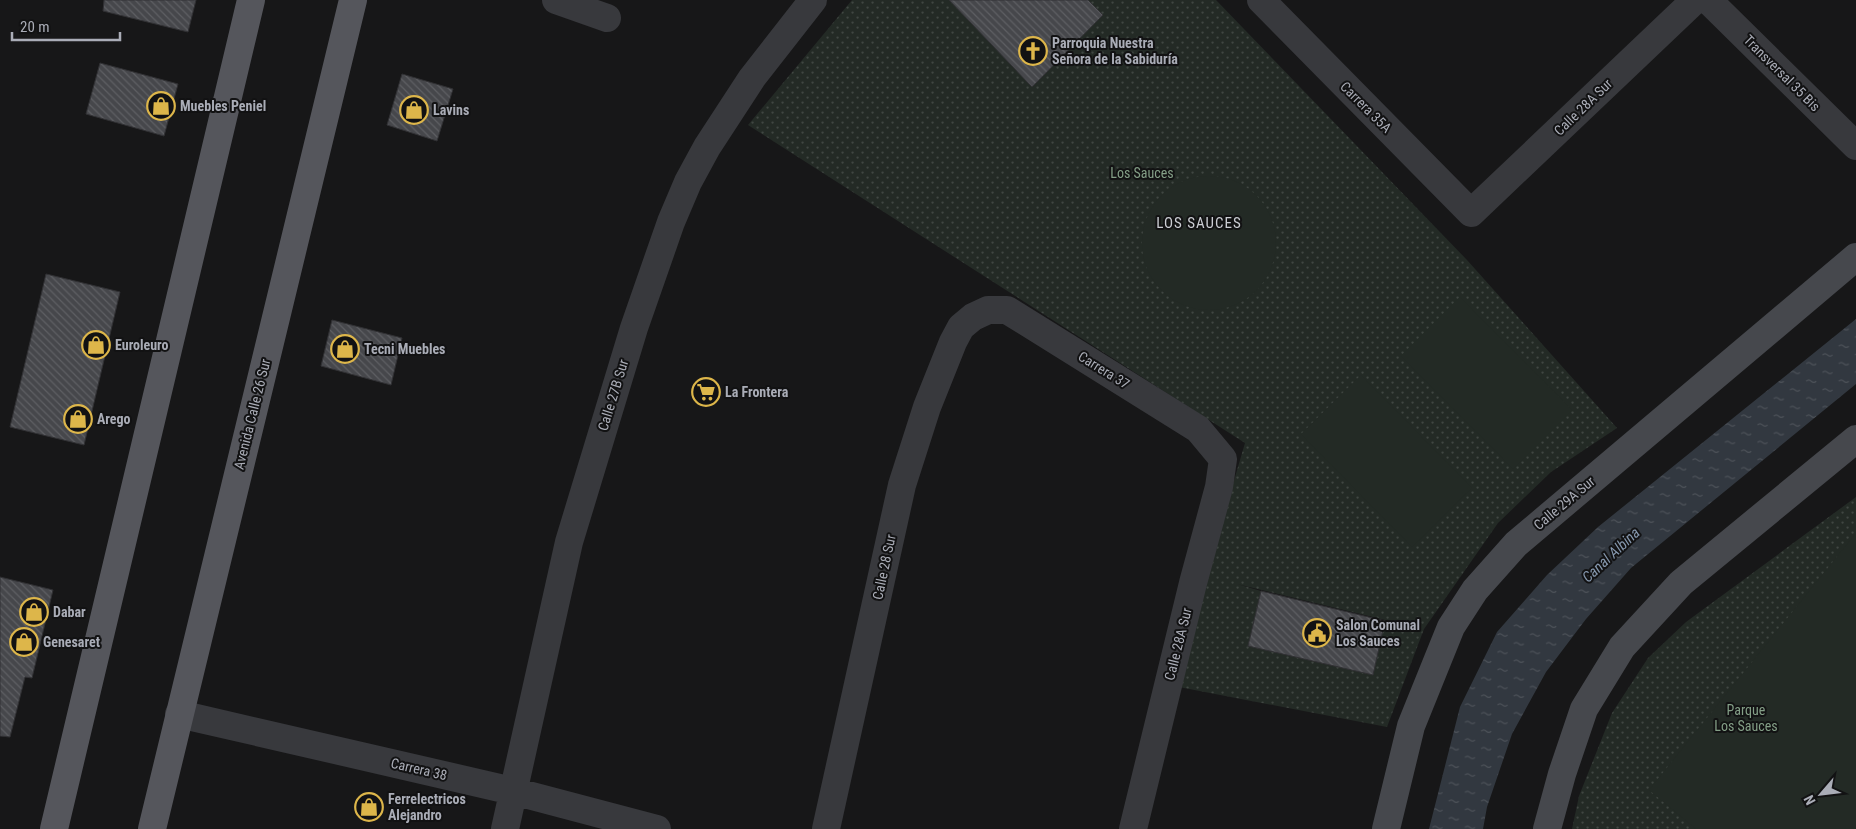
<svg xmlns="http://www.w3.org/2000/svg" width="1856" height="829" viewBox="0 0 1856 829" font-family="'Roboto Condensed',sans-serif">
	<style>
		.grass { fill: url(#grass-dots); fill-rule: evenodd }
		.pitch { fill: #232a25 }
		.water { fill: url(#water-ripples) }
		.building { fill: url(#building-back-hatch); stroke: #313134 }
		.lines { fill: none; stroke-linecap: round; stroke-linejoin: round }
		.street { stroke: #38393d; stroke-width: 28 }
		.secondary { stroke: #46484d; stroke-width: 28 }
		.primary { stroke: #55565c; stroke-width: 28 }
		.labels { text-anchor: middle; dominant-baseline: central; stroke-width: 4; stroke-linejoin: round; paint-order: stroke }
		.poi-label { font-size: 14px; font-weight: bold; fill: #aaadb7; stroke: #121213; text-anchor: start }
		.street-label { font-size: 14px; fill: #aaadb7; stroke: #121213 }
		.park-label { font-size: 14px; fill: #849f87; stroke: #121213 }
		.neighbourhood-label { font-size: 15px; letter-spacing: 1px; fill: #cbcdd3; stroke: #121213 }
		.water-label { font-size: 15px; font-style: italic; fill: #8698ae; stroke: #121213 }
	</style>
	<defs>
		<pattern id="grass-dots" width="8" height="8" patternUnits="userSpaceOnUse" patternTransform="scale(1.25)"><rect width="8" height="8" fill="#232a25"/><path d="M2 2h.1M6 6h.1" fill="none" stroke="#404642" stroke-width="1.8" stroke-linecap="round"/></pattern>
		<pattern id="water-ripples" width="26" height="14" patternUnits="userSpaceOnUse" patternTransform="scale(1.25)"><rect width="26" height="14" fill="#323840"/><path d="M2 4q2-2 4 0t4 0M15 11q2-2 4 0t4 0" fill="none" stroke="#4d5259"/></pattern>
		<pattern id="building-back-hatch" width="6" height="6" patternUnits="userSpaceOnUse" patternTransform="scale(1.25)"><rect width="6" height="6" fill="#46474b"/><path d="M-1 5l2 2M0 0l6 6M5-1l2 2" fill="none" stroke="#5e5f63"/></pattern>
	</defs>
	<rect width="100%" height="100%" fill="#171718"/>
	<!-- grass -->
	<path class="grass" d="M 852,0 L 1216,0 L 1467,260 L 1617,428 L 1551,472 L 1498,523 L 1424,629 L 1387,727 L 1179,687 L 1206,576 L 1245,443 L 748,125 ZM 1237,584 L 1385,620 L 1373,675 L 1248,646 L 1261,591 Z
		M 1856,497 L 1856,829 L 1572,829 L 1579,796 L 1612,713 L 1648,658 L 1686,622 Z"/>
	<!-- pitch -->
	<path class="pitch" d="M1142 243a67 67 0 1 1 134 0a67 67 0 1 1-134 0Z
		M 1460,297 L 1572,410 L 1513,469 L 1401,356 Z
		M 1361,375 L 1472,488 L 1412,547 L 1301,434 Z
		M 1856,533 L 1856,829 L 1696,829 L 1649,790 Z"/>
	<!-- water -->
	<path class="water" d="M 1856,319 L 1856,384 L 1631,568 L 1586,619 L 1546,672 L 1512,734 L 1487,807 L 1483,829 L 1429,829 L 1460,707 L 1497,632 L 1547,575 L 1598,527 Z"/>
	<!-- building -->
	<path class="building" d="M 104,0 L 196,0 L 188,32 L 103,11 Z
		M 949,0 L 1088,0 L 1103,15 L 1032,87 Z
		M 100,63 L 178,84 L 164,136 L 86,114 Z
		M 402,74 L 453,89 L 437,141 L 387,125 Z
		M 46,274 L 120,292 L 84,445 L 10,427 Z
		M 332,320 L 402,338 L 391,385 L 321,366 Z
		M 0,577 L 53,590 L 32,678 L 25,677 L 10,737 L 0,736 Z
		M 1261,591 L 1385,621 L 1373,675 L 1248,646 Z"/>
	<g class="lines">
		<!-- street -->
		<path class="street" d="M 556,0 L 607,18
			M 1261,0 L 1471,213 L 1695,0
			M 1708,0 L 1856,146
			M 179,714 L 513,791 L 657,829
			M 505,829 L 569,542 L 634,328 L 671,222 L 688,182 L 707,147 L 752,78 L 813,0
			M 826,829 L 902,485 L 927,407 L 953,342 L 961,327 L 973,317 L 988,310 L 1007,310 L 1198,429 L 1223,459 L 1219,487 L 1193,583 L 1133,829"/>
		<!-- secondary -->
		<path class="secondary" d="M 1386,829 L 1411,726 L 1451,627 L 1475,590 L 1516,544 L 1856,257
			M 1547,829 L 1562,774 L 1584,709 L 1622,647 L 1681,583 L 1856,439"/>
		<!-- primary -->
		<path class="primary" d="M 54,829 L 251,0
			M 152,829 L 353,0"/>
	</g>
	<!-- icons -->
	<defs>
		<symbol id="church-ring" viewBox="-11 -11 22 22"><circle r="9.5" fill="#121213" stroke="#ddb64a" stroke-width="1.5"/><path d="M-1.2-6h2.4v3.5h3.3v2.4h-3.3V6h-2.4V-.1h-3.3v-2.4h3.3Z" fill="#ddb64a"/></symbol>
		<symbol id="shop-ring" viewBox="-11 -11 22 22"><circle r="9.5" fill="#121213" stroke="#ddb64a" stroke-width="1.5"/><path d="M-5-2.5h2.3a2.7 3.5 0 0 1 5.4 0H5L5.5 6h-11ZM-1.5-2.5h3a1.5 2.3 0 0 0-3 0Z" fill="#ddb64a"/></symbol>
		<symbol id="supermarket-ring" viewBox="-11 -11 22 22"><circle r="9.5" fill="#121213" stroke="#ddb64a" stroke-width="1.5"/><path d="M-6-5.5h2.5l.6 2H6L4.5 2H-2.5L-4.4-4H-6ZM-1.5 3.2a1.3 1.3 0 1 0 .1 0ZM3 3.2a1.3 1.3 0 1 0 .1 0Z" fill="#ddb64a"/></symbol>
		<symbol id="civic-ring" viewBox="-11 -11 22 22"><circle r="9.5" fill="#121213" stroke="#ddb64a" stroke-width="1.5"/><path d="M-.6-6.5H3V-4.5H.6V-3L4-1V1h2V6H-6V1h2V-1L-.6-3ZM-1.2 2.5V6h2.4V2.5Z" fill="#ddb64a"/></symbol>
	</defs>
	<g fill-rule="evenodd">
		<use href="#church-ring" x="1017" y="35" width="32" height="32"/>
		<use href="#shop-ring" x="145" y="90" width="32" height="32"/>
		<use href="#shop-ring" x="398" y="94" width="32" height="32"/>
		<use href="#shop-ring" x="80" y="329" width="32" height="32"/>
		<use href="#shop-ring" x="329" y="333" width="32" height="32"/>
		<use href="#supermarket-ring" x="690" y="376" width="32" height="32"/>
		<use href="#shop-ring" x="62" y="403" width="32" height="32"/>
		<use href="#shop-ring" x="18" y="596" width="32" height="32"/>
		<use href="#civic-ring" x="1301" y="617" width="32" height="32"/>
		<use href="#shop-ring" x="8" y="626" width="32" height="32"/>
		<use href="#shop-ring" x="353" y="791" width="32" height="32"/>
	</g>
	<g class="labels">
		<!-- poi labels -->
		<g class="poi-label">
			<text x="1052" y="43">Parroquia Nuestra<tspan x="1052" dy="16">Señora de la Sabiduría</tspan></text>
			<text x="180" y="106">Muebles Peniel</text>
			<text x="433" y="110">Lavins</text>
			<text x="115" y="345">Euroleuro</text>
			<text x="364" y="349">Tecni Muebles</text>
			<text x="725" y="392">La Frontera</text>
			<text x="97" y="419">Arego</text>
			<text x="53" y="612">Dabar</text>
			<text x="1336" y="625">Salon Comunal<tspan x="1336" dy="16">Los Sauces</tspan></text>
			<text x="43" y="642">Genesaret</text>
			<text x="388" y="799">Ferrelectricos<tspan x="388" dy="16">Alejandro</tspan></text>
		</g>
		<!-- street labels -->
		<g class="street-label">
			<text transform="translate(1782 73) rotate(45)">Transversal 35 Bis</text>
			<text transform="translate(1366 107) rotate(45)">Carrera 35A</text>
			<text transform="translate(1583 107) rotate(-44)">Calle 28A Sur</text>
			<text transform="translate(1104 370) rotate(32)">Carrera 37</text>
			<text transform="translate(613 395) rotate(-73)">Calle 27B Sur</text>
			<text transform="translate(252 414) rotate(-76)">Avenida Calle 26 Sur</text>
			<text transform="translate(1564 503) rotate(-40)">Calle 29A Sur</text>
			<text transform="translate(884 567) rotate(-78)">Calle 28 Sur</text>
			<text transform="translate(1178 644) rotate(-76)">Calle 28A Sur</text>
			<text transform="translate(419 769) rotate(13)">Carrera 38</text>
		</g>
		<!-- park labels -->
		<g class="park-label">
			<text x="1142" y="173">Los Sauces</text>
			<text x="1746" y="710">Parque<tspan x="1746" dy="16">Los Sauces</tspan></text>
		</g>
		<!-- neighbourhood labels -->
		<g class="neighbourhood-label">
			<text x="1199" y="223">LOS SAUCES</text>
		</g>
		<!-- water labels -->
		<g class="water-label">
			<text transform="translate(1611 555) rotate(-43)">Canal Albina</text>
		</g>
	</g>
	<!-- north arrow -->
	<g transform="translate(1821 794) rotate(242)" stroke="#121213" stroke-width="4" paint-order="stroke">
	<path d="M0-4L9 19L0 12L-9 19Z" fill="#aaadb7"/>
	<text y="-8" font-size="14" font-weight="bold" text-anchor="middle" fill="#aaadb7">N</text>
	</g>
	<!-- scale -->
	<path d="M12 32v8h108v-8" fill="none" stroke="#aaadb7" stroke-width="2.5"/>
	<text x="20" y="32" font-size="15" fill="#aaadb7" stroke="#121213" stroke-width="4" paint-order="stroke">20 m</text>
</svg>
